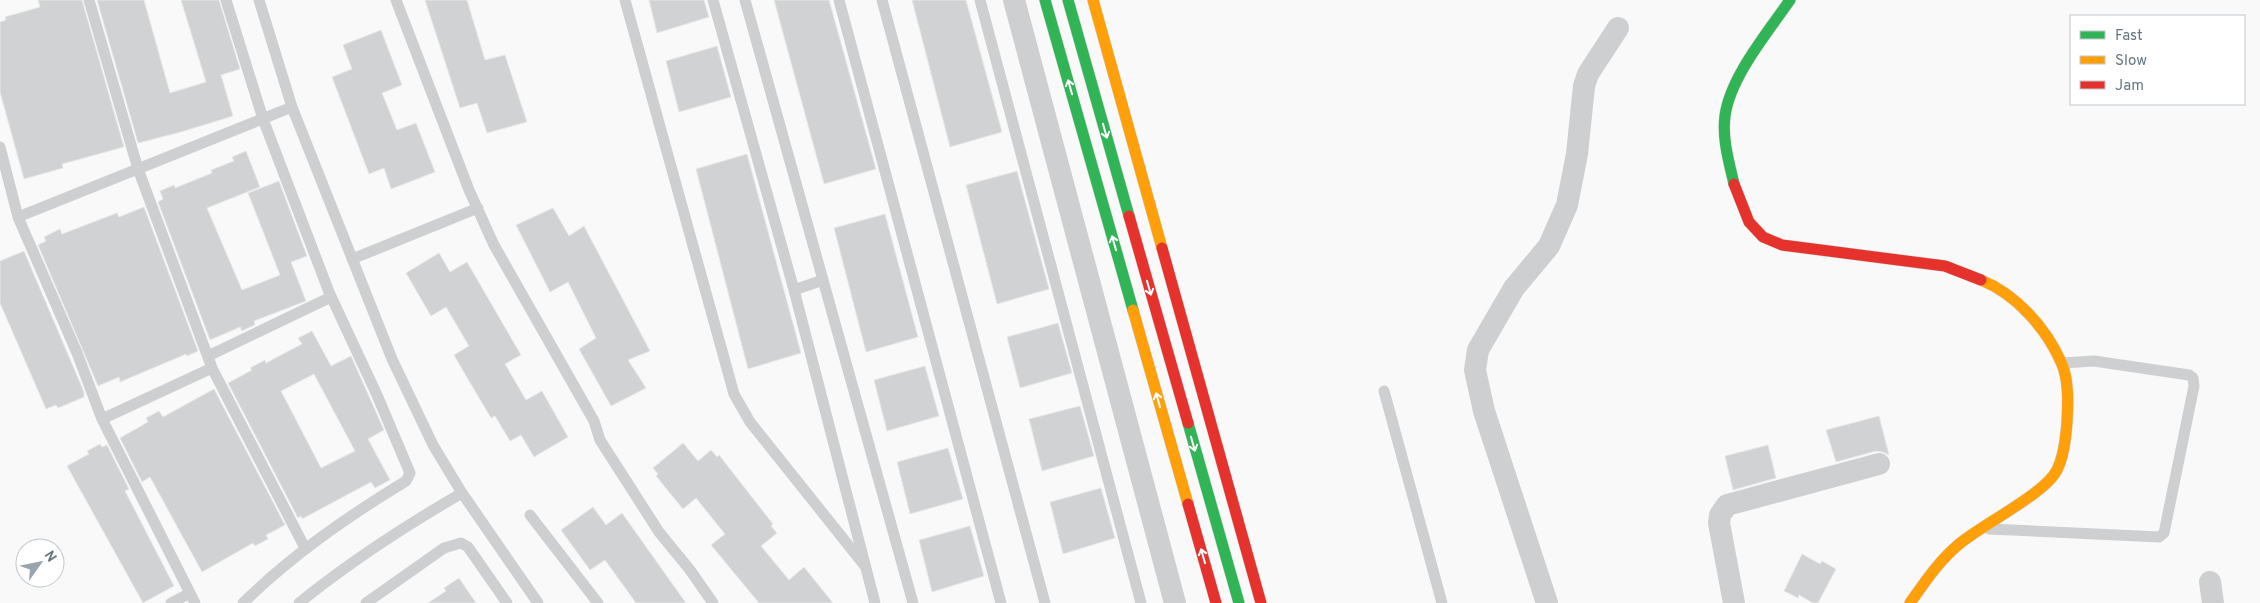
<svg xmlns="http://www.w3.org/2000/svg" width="2260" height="603" viewBox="0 0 2260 603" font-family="Overpass,sans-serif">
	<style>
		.building { fill: #d0d2d3; stroke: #e8e8e8; fill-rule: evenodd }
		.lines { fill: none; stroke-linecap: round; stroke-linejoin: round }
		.fast-casing { stroke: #d5d6d7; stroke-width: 12 }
		.slow-casing { stroke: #d5d6d7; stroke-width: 12 }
		.jam-casing { stroke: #d5d6d7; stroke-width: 12 }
		.lane { stroke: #cecfd0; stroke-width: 11 }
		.street { stroke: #cecfd0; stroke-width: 22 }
		.fast { stroke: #30b455; stroke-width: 11 }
		.slow { stroke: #ff9f0a; stroke-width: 11 }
		.jam { stroke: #e5322d; stroke-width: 11 }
		.oneway { stroke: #fff }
	</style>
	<rect width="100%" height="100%" fill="#f9f9f9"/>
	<!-- building -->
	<path class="building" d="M 38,0 L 82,0 L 124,147 L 62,164 L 63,168 L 24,179 L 0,92 L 0,22 L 6,20 L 5,17 L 40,7 Z
		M 97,0 L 144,0 L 170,93 L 206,82 L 181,0 L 219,0 L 240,69 L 221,75 L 233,116 L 181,132 L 138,143 Z
		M 425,0 L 467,0 L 485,60 L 505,55 L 527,122 L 487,133 L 477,103 L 460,108 Z
		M 649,0 L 704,0 L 709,17 L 657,33 Z
		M 774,0 L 829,0 L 876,169 L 824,184 Z
		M 912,0 L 966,0 L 1002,132 L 950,147 Z
		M 381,30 L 402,85 L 382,93 L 397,130 L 416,123 L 435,172 L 391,189 L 384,168 L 369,174 L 332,77 L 352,69 L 343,45 Z
		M 717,46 L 731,97 L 679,112 L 666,61 Z
		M 246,151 L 260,187 L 207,208 L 242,290 L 280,275 L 248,193 L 279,181 L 307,256 L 291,262 L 306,301 L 254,321 L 255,325 L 250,327 L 242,331 L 240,327 L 210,340 L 158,202 L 163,199 L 160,191 L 174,185 L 175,188 L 212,173 L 211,170 L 234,161 L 232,157 Z
		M 747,154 L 801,353 L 748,369 L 696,169 Z
		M 1017,171 L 1049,289 L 997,304 L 966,185 Z
		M 144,207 L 198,351 L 187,356 L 186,354 L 120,382 L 119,377 L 98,386 L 38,245 L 46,241 L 44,237 L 60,229 L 62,234 L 117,213 L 119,217 Z
		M 553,208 L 569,236 L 584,226 L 650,351 L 628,360 L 646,388 L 611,406 L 579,349 L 596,338 L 568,282 L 550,292 L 516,225 Z
		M 885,214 L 918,337 L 866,352 L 834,228 Z
		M 24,251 L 84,392 L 84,397 L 58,408 L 56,405 L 46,409 L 0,303 L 0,261 Z
		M 439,253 L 450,272 L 467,262 L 521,355 L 505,364 L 526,400 L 542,391 L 568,437 L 534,457 L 521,435 L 510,441 L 495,416 L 491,418 L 469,381 L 454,355 L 469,346 L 446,307 L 431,316 L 406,273 Z
		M 1058,323 L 1072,373 L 1020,388 L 1007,337 Z
		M 312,331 L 331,366 L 351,356 L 384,430 L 368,439 L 390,480 L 375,488 L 371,482 L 302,519 L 301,516 L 298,518 L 228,383 L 252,370 L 250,368 L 265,360 L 266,363 L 302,344 L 298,338 ZM 314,374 L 355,451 L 321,468 L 281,391 Z
		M 925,366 L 939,416 L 887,431 L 874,380 Z
		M 214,389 L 285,525 L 266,535 L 268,539 L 255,546 L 253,543 L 202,572 L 150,477 L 142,482 L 120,438 L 148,422 L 146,418 L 159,411 L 163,417 Z
		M 1080,406 L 1094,456 L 1042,471 L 1029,419 Z
		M 1879,416 L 1889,455 L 1883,452 L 1876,451 L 1836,462 L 1826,430 Z
		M 683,443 L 698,461 L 711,450 L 717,457 L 719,455 L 773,524 L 771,526 L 777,533 L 761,546 L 789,580 L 804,567 L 833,603 L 759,603 L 711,545 L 725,534 L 696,498 L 683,509 L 656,476 L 658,474 L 653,468 Z
		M 100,444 L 102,447 L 107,445 L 129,489 L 125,491 L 174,586 L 143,603 L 67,466 L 89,454 L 87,451 Z
		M 1768,445 L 1776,478 L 1733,490 L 1725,456 Z
		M 948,448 L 963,499 L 910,514 L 897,462 Z
		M 1101,488 L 1115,538 L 1063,554 L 1050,502 Z
		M 593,507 L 606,525 L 622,513 L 686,603 L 636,603 L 605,560 L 590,570 L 561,530 Z
		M 970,526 L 984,576 L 932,592 L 919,540 Z
		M 1802,554 L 1820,564 L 1822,561 L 1836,569 L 1818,603 L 1813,603 L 1799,595 L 1798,598 L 1784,591 Z
		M 459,578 L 476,603 L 428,603 L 446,591 L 444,588 Z"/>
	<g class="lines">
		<defs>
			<path id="fast" d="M 1045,0 L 1133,310
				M 1068,0 L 1129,216
				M 1734,184 C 1729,162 1722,139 1725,116 C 1730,77 1768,32 1790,0
				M 1188,423 L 1239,603"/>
			<path id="slow" d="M 1093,0 L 1162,248
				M 1133,310 L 1188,504
				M 1910,603 C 1925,582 1938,562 1958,545 C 1981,525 2045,494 2057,470 C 2064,456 2066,436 2067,422 C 2068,403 2069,379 2061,362 C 2046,328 2016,294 1981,280"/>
			<path id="jam" d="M 1734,184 L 1749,222 L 1763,237 L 1782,245 L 1945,266 L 1981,280
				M 1129,216 L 1188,423
				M 1162,248 L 1261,603
				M 1188,504 L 1216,603"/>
		</defs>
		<!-- fast casing -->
		<use href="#fast" class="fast-casing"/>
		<!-- slow casing -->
		<use href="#slow" class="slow-casing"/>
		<!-- jam casing -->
		<use href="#jam" class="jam-casing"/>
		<!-- lane -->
		<path class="lane" d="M 89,0 L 138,169 L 212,368 L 305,548
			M 226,0 L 263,119 L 329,292 L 377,395 L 410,473 L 406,481 C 347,517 292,555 243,603
			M 259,0 L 292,107 L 392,359 L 433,445 L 462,493 L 538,603
			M 396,0 L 469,190 L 494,245 L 594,421 L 600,440 L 659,532 L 690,570 L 713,603
			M 625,0 L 734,394 L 750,422 L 865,566
			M 713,0 L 794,290
			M 745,0 L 913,603
			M 839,0 L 1001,603
			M 882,0 L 1045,603
			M 980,0 L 1141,603
			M 0,147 L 18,217
			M 352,259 L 478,208
			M 823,280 L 794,290 L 875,603
			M 208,356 L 331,297
			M 1384,391 L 1442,603
			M 102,419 L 212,368
			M 530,515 L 598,603
			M 1989,529 L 2159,537 L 2164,533 L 2194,386 L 2193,378 L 2189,375 L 2094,361 L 2062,363
			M 171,603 L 190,593
			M 195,603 L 102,419 L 77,353 L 18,217 L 292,107
			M 299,603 C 351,561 405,526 462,493
			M 366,603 L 444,548 L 461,543 L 468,547 L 507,603"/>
		<!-- street -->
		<path class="street" d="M 1014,0 L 1175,603
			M 2210,582 L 2213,603
			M 1547,603 L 1484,411 L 1475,370 L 1478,350 L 1514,288 L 1549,246 L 1567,205 L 1577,154 L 1584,86 L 1588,74 L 1618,28
			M 1734,603 L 1719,523 L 1720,515 L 1727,505 L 1879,464"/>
		<!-- fast -->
		<use href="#fast" class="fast"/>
		<!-- slow -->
		<use href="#slow" class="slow"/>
		<!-- jam -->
		<use href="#jam" class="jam"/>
	</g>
	<!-- one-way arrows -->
	<defs><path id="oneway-shaft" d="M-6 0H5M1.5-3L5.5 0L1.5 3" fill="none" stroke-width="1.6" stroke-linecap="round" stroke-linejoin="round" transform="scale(1.25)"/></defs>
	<g class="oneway">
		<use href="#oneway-shaft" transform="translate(1070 87) rotate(-106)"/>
		<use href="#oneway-shaft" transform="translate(1105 131) rotate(74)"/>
		<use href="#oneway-shaft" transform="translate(1114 243) rotate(-106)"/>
		<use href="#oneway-shaft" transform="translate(1149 288) rotate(74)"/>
		<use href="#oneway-shaft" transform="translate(1158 400) rotate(-106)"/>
		<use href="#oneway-shaft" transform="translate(1193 444) rotate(74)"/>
		<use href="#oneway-shaft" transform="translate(1203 556) rotate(-106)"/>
	</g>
	<!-- legend -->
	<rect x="2070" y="15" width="175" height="90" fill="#ffffff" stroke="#c1c8cd"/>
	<rect x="2080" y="31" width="25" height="8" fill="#30b455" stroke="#c1c8cd"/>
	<text x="2115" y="40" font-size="15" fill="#657683">Fast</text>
	<rect x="2080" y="56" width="25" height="8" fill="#ff9f0a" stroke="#c1c8cd"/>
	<text x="2115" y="65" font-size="15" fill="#657683">Slow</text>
	<rect x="2080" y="81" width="25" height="8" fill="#e5322d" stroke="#c1c8cd"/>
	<text x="2115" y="90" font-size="15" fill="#657683">Jam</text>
	<!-- north arrow -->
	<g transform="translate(40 563) rotate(57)"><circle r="24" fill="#ffffff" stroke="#c1c8cd"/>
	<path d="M0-4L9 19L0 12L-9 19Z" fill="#99a4ac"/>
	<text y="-8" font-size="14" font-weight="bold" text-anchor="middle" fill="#657683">N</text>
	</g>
</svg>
